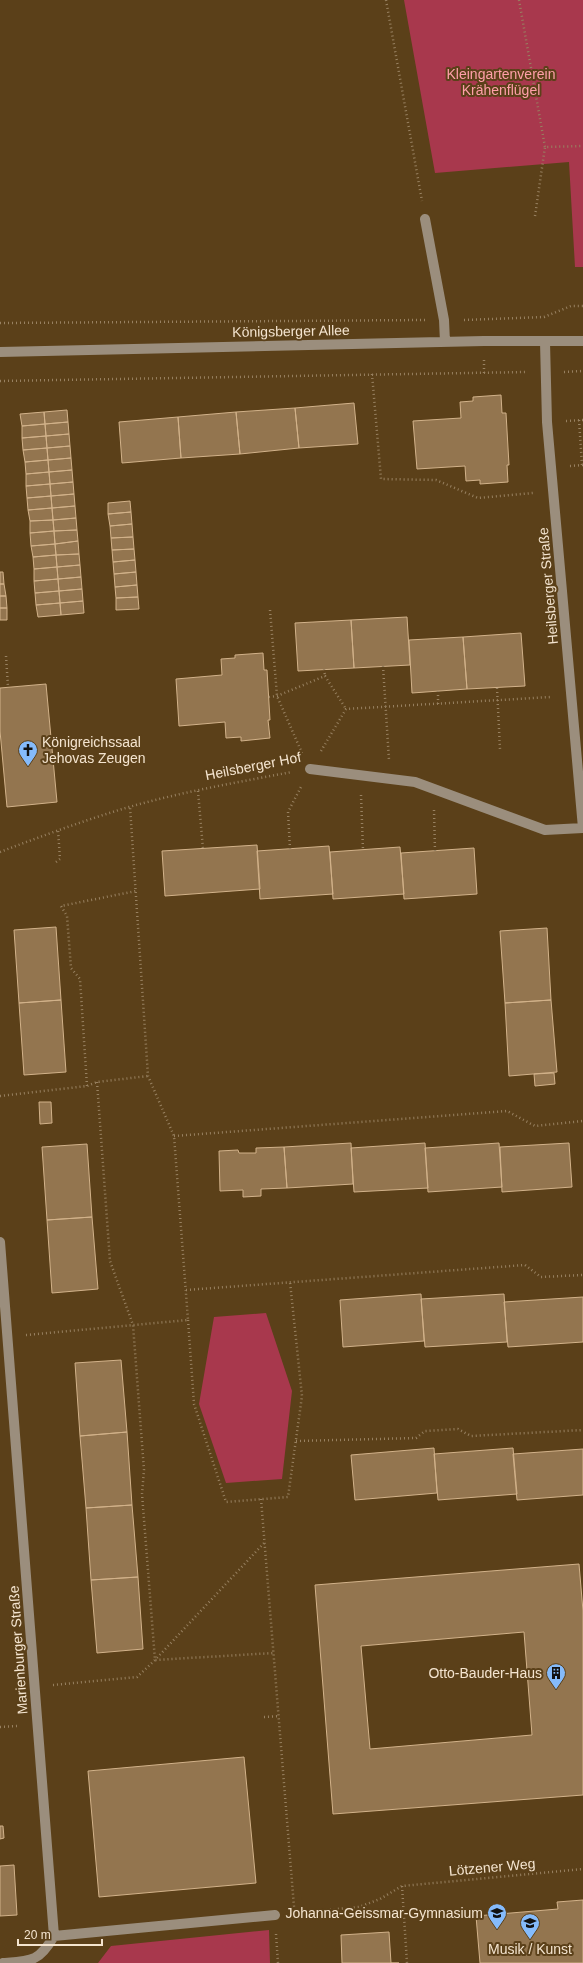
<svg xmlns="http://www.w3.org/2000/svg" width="583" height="1963" viewBox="0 0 583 1963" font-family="Arial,sans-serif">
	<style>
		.green { fill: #a8384d }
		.building { fill: #93754f; stroke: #d2b28a; fill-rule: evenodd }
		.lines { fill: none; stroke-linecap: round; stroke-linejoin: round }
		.path { stroke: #988161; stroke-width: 2.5; stroke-dasharray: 1 3; stroke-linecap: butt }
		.minor { stroke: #9b8e7d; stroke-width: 10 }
		.labels { text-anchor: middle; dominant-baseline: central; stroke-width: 4; stroke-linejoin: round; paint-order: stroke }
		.park-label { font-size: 14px; fill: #ff9fa9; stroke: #5b4019 }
		.street-label { font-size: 14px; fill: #f4e4cf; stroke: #5b4019 }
		.poi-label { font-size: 14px; fill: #f4e4cf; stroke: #5b4019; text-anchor: end }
	</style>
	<rect width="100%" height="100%" fill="#5b4019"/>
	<!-- green -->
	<path class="green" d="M 404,0 L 583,0 L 583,267 L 575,267 L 569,162 L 435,173 Z
		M 266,1313 L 292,1391 L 282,1479 L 226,1483 L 199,1404 L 214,1317 Z
		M 269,1930 L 270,1963 L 98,1963 L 111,1946 Z"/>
	<!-- building -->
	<path class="building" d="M 501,395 L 502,413 L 506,413 L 509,465 L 507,465 L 508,482 L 480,484 L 480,480 L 466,481 L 465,466 L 417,469 L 413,421 L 461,418 L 460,402 L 473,401 L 473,397 Z
		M 354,403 L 358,444 L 299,448 L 295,408 Z
		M 295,408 L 299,448 L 240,454 L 236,412 Z
		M 67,410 L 68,422 L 45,424 L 44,412 Z
		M 44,412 L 45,424 L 22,426 L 20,414 Z
		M 236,412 L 240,454 L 181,458 L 178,417 Z
		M 178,417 L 181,458 L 122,463 L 119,422 Z
		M 68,422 L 69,434 L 46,436 L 45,424 Z
		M 45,424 L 46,436 L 22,438 L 22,426 Z
		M 69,434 L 70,446 L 47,448 L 46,436 Z
		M 46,436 L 47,448 L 23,450 L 22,438 Z
		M 70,446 L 71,458 L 48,460 L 47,448 Z
		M 47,448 L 48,460 L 25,462 L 23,450 Z
		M 71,458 L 72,470 L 49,472 L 48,460 Z
		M 48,460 L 49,472 L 26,474 L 25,462 Z
		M 72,470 L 73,482 L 50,484 L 49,472 Z
		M 49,472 L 50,484 L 26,486 L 26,474 Z
		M 73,482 L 74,494 L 51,496 L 50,484 Z
		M 50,484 L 51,496 L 27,498 L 26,486 Z
		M 74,494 L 75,506 L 52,508 L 51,496 Z
		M 51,496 L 52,508 L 28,510 L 27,498 Z
		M 130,501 L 131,512 L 108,514 L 108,503 Z
		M 75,506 L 76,518 L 53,520 L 52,508 Z
		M 52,508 L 53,520 L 30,521 L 28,510 Z
		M 131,512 L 132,524 L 110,526 L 108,514 Z
		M 76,518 L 77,530 L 54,531 L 53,520 Z
		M 53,520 L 54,531 L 30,533 L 30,521 Z
		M 132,524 L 133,537 L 111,538 L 110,526 Z
		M 77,530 L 78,541 L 55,544 L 54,531 Z
		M 54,531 L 55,544 L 31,546 L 30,533 Z
		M 133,537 L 134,549 L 112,550 L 111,538 Z
		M 78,541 L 79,554 L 56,555 L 55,544 Z
		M 55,544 L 56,555 L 33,557 L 31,546 Z
		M 134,549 L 135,560 L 113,562 L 112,550 Z
		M 79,554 L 80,565 L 57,567 L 56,555 Z
		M 56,555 L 57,567 L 34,569 L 33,557 Z
		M 135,560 L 136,572 L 114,574 L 113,562 Z
		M 80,565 L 81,577 L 58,579 L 57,567 Z
		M 57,567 L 58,579 L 34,581 L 34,569 Z
		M 0,572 L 3,572 L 4,584 L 0,584 Z
		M 136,572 L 137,585 L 115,587 L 114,574 Z
		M 81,577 L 82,589 L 59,591 L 58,579 Z
		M 58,579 L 59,591 L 35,593 L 34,581 Z
		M 0,584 L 4,584 L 6,596 L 0,596 Z
		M 137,585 L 138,597 L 116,598 L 115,587 Z
		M 82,589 L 83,601 L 60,603 L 59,591 Z
		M 59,591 L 60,603 L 36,605 L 35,593 Z
		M 0,596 L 6,596 L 7,608 L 0,608 Z
		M 138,597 L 139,609 L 116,610 L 116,598 Z
		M 83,601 L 84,613 L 61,615 L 60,603 Z
		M 60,603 L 61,615 L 38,617 L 36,605 Z
		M 0,608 L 7,608 L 7,620 L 0,620 Z
		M 407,617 L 410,665 L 354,668 L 351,620 Z
		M 351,620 L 354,668 L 298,671 L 295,623 Z
		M 521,633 L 525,686 L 467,689 L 463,637 Z
		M 463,637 L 467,689 L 412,693 L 409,640 Z
		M 263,653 L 264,670 L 267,670 L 270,720 L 268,720 L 270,738 L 241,741 L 241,737 L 226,738 L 225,722 L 179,726 L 176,679 L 222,675 L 221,659 L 235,658 L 235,655 Z
		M 46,684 L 57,802 L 7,807 L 0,731 L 0,688 Z
		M 257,845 L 260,889 L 165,896 L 162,851 Z
		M 329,846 L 333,894 L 260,899 L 257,851 Z
		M 400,847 L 404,894 L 333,899 L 330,852 Z
		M 474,848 L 477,894 L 404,899 L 401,853 Z
		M 56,927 L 61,1000 L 19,1003 L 14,930 Z
		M 547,928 L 551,1000 L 505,1003 L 500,931 Z
		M 61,1000 L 66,1072 L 24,1075 L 19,1003 Z
		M 551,1000 L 557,1072 L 509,1076 L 505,1003 Z
		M 554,1073 L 555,1084 L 535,1086 L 534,1074 Z
		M 39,1102 L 51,1102 L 52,1123 L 40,1124 Z
		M 351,1143 L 353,1184 L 287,1188 L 284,1147 Z
		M 425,1143 L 428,1188 L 354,1192 L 351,1148 Z
		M 499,1143 L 502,1187 L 428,1192 L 425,1148 Z
		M 569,1143 L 572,1187 L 502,1192 L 500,1147 Z
		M 87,1144 L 92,1217 L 47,1220 L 42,1147 Z
		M 284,1147 L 287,1188 L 261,1189 L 261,1196 L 243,1197 L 243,1190 L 220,1191 L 219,1151 L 238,1150 L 239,1153 L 256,1153 L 256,1148 Z
		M 92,1217 L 98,1289 L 52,1293 L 47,1220 Z
		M 421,1294 L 424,1341 L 343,1347 L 340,1300 Z
		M 504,1294 L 507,1342 L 425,1347 L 421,1299 Z
		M 583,1297 L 583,1342 L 508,1347 L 504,1302 Z
		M 121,1360 L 127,1432 L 80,1436 L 75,1363 Z
		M 127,1432 L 132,1505 L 86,1508 L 80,1436 Z
		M 434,1448 L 437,1493 L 355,1500 L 351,1455 Z
		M 513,1448 L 517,1494 L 438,1500 L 434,1454 Z
		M 583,1449 L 583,1495 L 517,1500 L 513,1454 Z
		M 132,1505 L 138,1577 L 91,1580 L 86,1508 Z
		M 579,1564 L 583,1611 L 583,1795 L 333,1814 L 315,1585 ZM 524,1632 L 532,1735 L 370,1749 L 361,1646 Z
		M 138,1577 L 143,1649 L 97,1653 L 91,1580 Z
		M 244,1757 L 256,1883 L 99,1897 L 88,1771 Z
		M 0,1826 L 3,1826 L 4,1838 L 0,1839 Z
		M 14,1865 L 17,1915 L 0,1916 L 0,1866 Z
		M 583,1900 L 583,1963 L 480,1963 L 476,1916 L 558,1909 L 557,1902 Z
		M 389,1932 L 391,1963 L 399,1963 L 342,1963 L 341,1935 Z"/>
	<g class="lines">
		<!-- path -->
		<path class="path" d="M 386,0 L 422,201
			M 519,0 L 545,147
			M 535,216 L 545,147 L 583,146
			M 464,320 L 544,317 L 571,306 L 583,306
			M 0,323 L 425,320
			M 484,360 L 484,373
			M 564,372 L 583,371
			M 372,374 L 381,479 L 436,480 L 478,498 L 533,493
			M 0,381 L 527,372
			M 579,420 L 582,465
			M 566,421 L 583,420
			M 570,466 L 583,465
			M 270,610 L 277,696 L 302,753
			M 6,656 L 8,687
			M 383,666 L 389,760
			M 324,669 L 325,676
			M 497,688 L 500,749
			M 438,691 L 438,704
			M 269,697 L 277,696 L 325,676 L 346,709
			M 321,751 L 346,709 L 551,697
			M 198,791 L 203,849
			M 361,795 L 363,850
			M 434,810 L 435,851
			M 290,849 L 288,812 L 302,785
			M 0,852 C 42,836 85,820 129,807 C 182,792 238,782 292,772
			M 56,862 L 60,859 L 58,830
			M 97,1082 L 110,1261 L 133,1325 L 144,1470 L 142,1494 L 155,1660 L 274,1653
			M 87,1086 L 80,979 L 71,968 L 67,916 L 61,906 L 136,891
			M 0,1096 L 87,1086 L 97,1082 L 148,1076
			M 174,1136 L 507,1111 L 535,1126 L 583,1121
			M 186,1290 L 525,1265 L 541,1277 L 583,1275
			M 188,1320 L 194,1404 L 226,1502 L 288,1497 L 302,1396 L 290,1282
			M 26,1335 L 188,1320 L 174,1136 L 148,1076 L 130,807
			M 296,1441 L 416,1438 L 425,1431 L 458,1429 L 471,1436 L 583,1430
			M 261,1499 L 294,1907
			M 53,1685 L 137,1677 L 155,1660 L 265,1542
			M 264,1717 L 279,1716
			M 0,1727 L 17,1726
			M 402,1886 L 407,1963
			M 294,1913 L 359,1907 L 380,1899 L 402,1886 L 583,1869
			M 276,1934 L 278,1963"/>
		<!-- minor -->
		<path class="minor" d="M 425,219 L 444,320 L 445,342
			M 545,342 L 547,422 L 583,828
			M 0,352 L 484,341 L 583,341
			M 310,769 L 415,782 L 545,830 L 583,828
			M 0,1242 L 54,1936
			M 54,1936 L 275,1915
			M 3,1963 C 31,1961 39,1962 54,1936"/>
	</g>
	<!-- icons -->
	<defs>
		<symbol id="church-pin" viewBox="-11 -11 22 30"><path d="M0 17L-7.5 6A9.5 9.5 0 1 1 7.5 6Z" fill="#85bbfb" stroke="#5b4019"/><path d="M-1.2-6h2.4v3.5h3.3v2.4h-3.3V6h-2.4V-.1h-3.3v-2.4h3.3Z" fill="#111"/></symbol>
		<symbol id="building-pin" viewBox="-11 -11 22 30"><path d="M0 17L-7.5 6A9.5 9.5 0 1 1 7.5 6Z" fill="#85bbfb" stroke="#5b4019"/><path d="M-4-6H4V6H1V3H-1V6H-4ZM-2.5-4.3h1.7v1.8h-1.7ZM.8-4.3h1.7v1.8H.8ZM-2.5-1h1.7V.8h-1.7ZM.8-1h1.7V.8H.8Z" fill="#111"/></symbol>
		<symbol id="school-pin" viewBox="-11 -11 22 30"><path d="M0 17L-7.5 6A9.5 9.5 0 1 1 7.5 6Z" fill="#85bbfb" stroke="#5b4019"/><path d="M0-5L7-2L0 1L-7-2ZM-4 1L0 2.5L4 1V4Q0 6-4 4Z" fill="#111"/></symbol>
	</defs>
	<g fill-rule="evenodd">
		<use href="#church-pin" x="17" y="739" width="22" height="30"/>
		<use href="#building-pin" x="545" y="1662" width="22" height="30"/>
		<use href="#school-pin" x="486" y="1902" width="22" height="30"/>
		<use href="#school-pin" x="519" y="1912" width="22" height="30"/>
	</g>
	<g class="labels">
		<!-- park labels -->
		<g class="park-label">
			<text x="501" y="74">Kleingartenverein<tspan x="501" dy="16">Krähenflügel</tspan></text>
		</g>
		<!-- street labels -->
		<g class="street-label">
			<text transform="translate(291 331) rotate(-1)">Königsberger Allee</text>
			<text transform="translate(548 586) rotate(-95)">Heilsberger Straße</text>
			<text transform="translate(253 766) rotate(-11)">Heilsberger Hof</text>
			<text transform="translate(18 1650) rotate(-94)">Marienburger Straße</text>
			<text transform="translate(492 1867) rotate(-5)">Lötzener Weg</text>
		</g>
		<!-- poi labels -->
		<g class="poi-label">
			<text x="42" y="742" text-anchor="start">Königreichssaal<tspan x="42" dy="16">Jehovas Zeugen</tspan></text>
			<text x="542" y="1673">Otto-Bauder-Haus</text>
			<text x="483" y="1913">Johanna-Geissmar-Gymnasium</text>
			<text x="530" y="1949" text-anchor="middle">Musik / Kunst</text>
		</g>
	</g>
	<!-- scale -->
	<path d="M18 1939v6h84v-6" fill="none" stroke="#f4e4cf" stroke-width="2"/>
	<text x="24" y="1939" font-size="12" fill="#f4e4cf" stroke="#5b4019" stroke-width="3" paint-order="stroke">20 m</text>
</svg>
